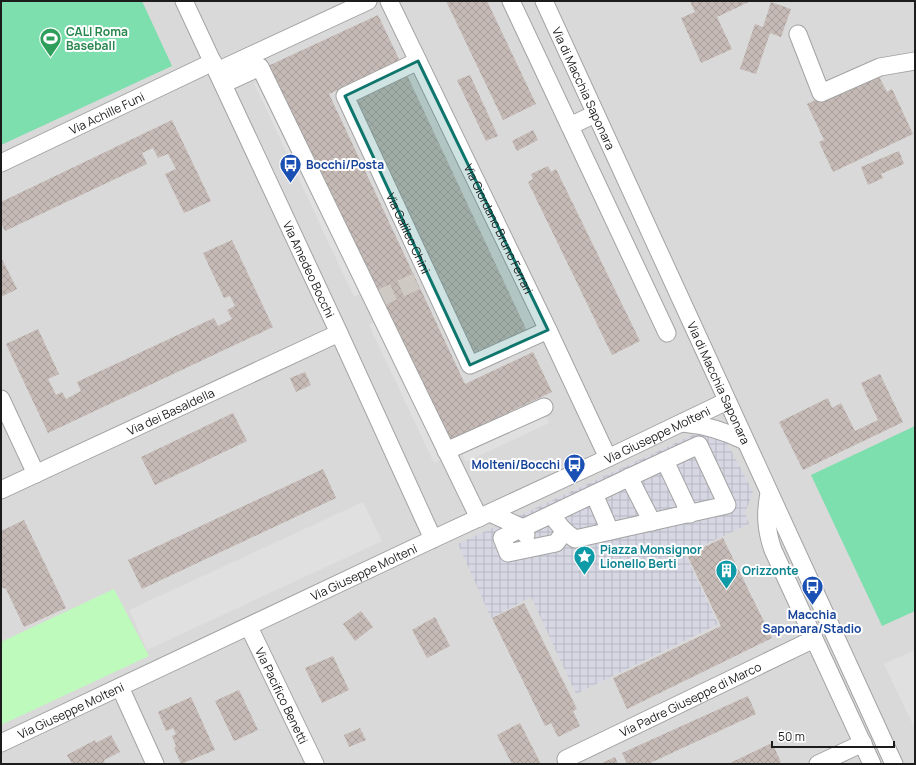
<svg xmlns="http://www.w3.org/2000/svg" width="916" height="765" viewBox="0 0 916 765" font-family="Manrope,sans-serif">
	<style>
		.residential { fill: #dad9d9 }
		.park { fill: #befabc }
		.pitch { fill: #7ddeae }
		.parking { fill: #e0e0e0 }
		.plaza { fill: url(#plaza-grid) }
		.building { fill: url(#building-cross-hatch) }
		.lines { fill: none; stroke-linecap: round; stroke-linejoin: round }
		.minor-tunnel { stroke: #cec9c3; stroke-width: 17; stroke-dasharray: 17 8; stroke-linecap: butt }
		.minor-casing { stroke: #a3a3a3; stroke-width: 19 }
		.minor { stroke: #fff; stroke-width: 17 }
		.marked { fill: #0f766e; fill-opacity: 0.2; stroke: #0f766e; stroke-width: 3; stroke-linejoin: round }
		.labels { text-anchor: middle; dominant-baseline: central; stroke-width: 4; stroke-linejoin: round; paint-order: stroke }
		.leisure-label { font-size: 12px; font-weight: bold; fill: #27864d; stroke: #fff; text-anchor: start }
		.street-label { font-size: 12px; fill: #1c1c1c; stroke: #fff }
		.transit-label { font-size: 12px; font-weight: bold; fill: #164399; stroke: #fff; text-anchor: start }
		.culture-label { font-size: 12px; font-weight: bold; fill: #0d838f; stroke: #fff; text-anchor: start }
	</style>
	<defs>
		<pattern id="plaza-grid" width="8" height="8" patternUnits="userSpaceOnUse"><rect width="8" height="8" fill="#d6d7e3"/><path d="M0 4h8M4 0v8" fill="none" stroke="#b7b8c2"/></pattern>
		<pattern id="building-cross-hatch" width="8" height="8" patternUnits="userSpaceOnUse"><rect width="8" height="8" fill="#c5bab5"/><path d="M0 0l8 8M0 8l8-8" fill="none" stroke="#a99f9b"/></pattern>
	</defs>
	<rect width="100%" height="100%" fill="#eee8e1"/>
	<!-- residential -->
	<path class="residential" d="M 1,1 L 915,1 L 915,764 L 1,764 Z"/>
	<!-- park -->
	<path class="park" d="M 114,589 L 149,656 L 1,725 L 1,642 Z"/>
	<!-- pitch -->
	<path class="pitch" d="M 1,1 L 142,1 L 172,66 L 1,145 Z
		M 915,426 L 915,611 L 882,626 L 811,475 Z"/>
	<!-- parking -->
	<path class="parking" d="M 264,78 L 364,292 L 354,297 L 254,83 Z
		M 378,320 L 443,458 L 434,463 L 369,325 Z
		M 544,413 L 549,423 L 466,462 L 461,451 Z
		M 363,502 L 382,541 L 147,650 L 129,610 Z
		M 915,650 L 915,729 L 884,664 Z"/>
	<!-- plaza -->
	<path class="plaza" d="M 697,433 L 726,441 L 753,492 L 745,513 L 749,524 L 685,554 L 718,624 L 576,694 L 531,597 L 491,618 L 458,544 Z"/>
	<!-- building -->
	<path class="building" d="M 446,1 L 487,1 L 536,104 L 503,120 Z
		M 690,1 L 751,1 L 717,17 L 732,49 L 701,63 L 681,18 L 695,12 Z
		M 771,2 L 791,9 L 781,37 L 770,33 L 756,74 L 740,69 L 755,24 L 763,27 Z
		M 378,15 L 400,61 L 329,94 L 465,384 L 533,352 L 552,392 L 445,442 L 268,66 Z
		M 876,71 L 887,92 L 892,89 L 913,134 L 833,172 L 819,142 L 824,140 L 807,104 Z
		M 407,75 L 527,331 L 473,357 L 353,101 Z
		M 470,75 L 498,136 L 486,141 L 457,80 Z
		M 172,120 L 211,201 L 184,213 L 165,174 L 176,169 L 168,154 L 158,158 L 153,148 L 142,153 L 147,164 L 5,231 L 1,223 L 1,202 Z
		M 533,130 L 538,140 L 517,151 L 512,141 Z
		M 899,151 L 904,164 L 881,174 L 883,178 L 868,185 L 861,167 Z
		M 548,166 L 551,172 L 556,169 L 640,341 L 612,355 L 528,182 L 533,179 L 531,174 Z
		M 232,240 L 273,327 L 48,433 L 6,344 L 38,329 L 59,374 L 48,379 L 56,395 L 62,392 L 66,399 L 81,391 L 77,382 L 214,318 L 218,326 L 232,319 L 227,310 L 235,306 L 230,296 L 224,298 L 203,253 Z
		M 1,257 L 17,289 L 1,297 Z
		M 305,372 L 311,385 L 296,392 L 290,378 Z
		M 880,374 L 903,422 L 803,470 L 779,422 L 828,398 L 832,408 L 841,403 L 855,431 L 878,420 L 861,383 Z
		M 233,413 L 247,441 L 155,485 L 141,457 Z
		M 323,469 L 336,498 L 142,589 L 128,560 Z
		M 24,520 L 66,608 L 24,627 L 6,589 L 1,587 L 1,531 Z
		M 723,538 L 772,638 L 627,709 L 613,678 L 721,626 L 687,555 Z
		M 524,603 L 577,709 L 573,711 L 580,726 L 558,737 L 551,723 L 545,726 L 492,618 Z
		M 361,611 L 373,627 L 355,641 L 343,624 Z
		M 435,617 L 450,646 L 427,658 L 412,630 Z
		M 333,656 L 349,690 L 322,703 L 305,668 Z
		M 239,690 L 258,730 L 234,741 L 215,701 Z
		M 748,696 L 756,714 L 648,764 L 627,764 L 622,753 Z
		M 191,697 L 215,750 L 181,764 L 174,748 L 176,746 L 172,736 L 176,734 L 173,728 L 166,731 L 158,712 Z
		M 520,723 L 541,764 L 512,764 L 497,735 Z
		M 360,728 L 366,740 L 349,747 L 344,735 Z
		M 111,735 L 120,752 L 104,760 L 105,764 L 72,764 L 67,755 L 95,740 L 96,743 Z
		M 772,743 L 781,762 L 778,764 L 728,764 Z
		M 615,757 L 618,764 L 600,764 Z"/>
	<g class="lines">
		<!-- minor-tunnel -->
		<path class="minor-tunnel" d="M 378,299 L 417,281"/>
		<defs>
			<g id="minor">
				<path id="s1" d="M 184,1 L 339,333 L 433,539"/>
				<path id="s2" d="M 389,1 L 548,330 L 608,458"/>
				<path d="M 511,1 L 667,333"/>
				<path id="s3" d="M 544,1 L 894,764"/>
				<path d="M 798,34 L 821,93 L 880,67 L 915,61"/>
				<path id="s4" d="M 418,61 L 345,96 L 470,365 L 548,330"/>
				<path d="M 217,71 L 368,1"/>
				<path d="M 223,84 L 260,67 L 479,518"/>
				<path d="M 570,126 L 595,114"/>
				<path id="s5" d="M 1,163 L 213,62"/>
				<path d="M 1,399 L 36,474"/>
				<path d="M 682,423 C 705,425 725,431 745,441"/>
				<path d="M 446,451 L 544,407"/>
				<path d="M 665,461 L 690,514"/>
				<path d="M 629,477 L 652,522"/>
				<path id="s6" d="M 1,490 L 339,333"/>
				<path d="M 769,493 C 765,514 766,530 773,550 L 872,764"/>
				<path d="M 594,494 L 610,531"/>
				<path d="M 490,513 L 523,528 L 526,535"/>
				<path d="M 552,514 C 557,524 566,533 575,539 L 727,505 L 699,445 C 633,475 567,507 502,538 L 508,553 L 556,543 L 565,531"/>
				<path id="s7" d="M 249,627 L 315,764"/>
				<path d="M 120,687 L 155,764"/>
				<path id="s8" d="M 1,743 L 433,539 L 608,458 L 727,401"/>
				<path id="s9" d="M 566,759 L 814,639"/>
				<path d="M 818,764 L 863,743"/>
			</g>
		</defs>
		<!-- minor casing -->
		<use href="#minor" class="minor-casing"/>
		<!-- minor -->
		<use href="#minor" class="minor"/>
	</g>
	<!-- marked area -->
	<path class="marked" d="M 418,61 L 548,330 L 470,365 L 345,96 Z"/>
	<!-- icons -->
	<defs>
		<symbol id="stadium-pin" viewBox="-11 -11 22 30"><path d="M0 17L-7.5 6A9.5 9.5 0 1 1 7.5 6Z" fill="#2e9e5b" stroke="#fff"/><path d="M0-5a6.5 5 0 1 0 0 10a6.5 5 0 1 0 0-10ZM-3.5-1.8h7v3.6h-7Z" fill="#fff"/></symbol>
		<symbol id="bus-pin" viewBox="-11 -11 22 30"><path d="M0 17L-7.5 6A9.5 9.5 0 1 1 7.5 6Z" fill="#1a4fb4" stroke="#fff"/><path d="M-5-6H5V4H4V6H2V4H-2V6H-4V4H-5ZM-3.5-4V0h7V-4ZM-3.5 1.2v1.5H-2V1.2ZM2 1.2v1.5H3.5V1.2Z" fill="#fff"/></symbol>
		<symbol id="sight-pin" viewBox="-11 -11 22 30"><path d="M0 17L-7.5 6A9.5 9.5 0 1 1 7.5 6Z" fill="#0f9aa8" stroke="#fff"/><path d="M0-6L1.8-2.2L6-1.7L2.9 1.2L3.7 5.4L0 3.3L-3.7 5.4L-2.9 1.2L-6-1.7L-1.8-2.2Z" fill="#fff"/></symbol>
		<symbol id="building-pin" viewBox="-11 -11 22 30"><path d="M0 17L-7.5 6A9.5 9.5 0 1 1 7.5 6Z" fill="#0f9aa8" stroke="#fff"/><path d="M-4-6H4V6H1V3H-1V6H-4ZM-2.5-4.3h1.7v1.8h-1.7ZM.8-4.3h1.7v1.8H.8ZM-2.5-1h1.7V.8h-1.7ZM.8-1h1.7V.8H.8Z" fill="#fff"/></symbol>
	</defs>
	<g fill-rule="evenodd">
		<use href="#stadium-pin" x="38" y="26" width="25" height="34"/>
		<use href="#bus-pin" x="278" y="152" width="25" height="34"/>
		<use href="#bus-pin" x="562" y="452" width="25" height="34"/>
		<use href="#sight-pin" x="572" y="544" width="25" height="34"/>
		<use href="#building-pin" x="714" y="558" width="25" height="34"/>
		<use href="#bus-pin" x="800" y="574" width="25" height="34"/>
	</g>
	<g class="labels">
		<!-- leisure labels -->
		<g class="leisure-label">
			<text x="66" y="31">CALI Roma<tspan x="66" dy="14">Baseball</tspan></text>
		</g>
		<!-- street labels -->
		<g class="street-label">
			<text stroke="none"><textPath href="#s3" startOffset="96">Via di Macchia Saponara</textPath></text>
			<text stroke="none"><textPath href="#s5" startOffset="117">Via Achille Funi</textPath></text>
			<text stroke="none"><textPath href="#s2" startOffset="253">Via Giordano Bruno Ferrari</textPath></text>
			<text stroke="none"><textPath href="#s4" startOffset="232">Via Galileo Chini</textPath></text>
			<text stroke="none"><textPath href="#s1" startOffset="296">Via Amedeo Bocchi</textPath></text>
			<text stroke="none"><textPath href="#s3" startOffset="420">Via di Macchia Saponara</textPath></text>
			<text stroke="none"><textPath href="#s6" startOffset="187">Via dei Basaldella</textPath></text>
			<text stroke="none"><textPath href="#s8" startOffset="725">Via Giuseppe Molteni</textPath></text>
			<text stroke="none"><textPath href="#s8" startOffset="401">Via Giuseppe Molteni</textPath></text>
			<text stroke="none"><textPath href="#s7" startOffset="76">Via Pacifico Benetti</textPath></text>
			<text stroke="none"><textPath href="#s9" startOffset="138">Via Padre Giuseppe di Marco</textPath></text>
			<text stroke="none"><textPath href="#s8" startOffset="77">Via Giuseppe Molteni</textPath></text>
		</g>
		<!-- transit labels -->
		<g class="transit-label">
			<text x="306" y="164">Bocchi/Posta</text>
			<text x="560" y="464" text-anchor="end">Molteni/Bocchi</text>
			<text x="812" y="614" text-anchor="middle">Macchia<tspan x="812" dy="14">Saponara/Stadio</tspan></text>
		</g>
		<!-- culture labels -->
		<g class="culture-label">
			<text x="600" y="549">Piazza Monsignor<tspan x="600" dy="14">Lionello Berti</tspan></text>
			<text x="742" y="570">Orizzonte</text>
		</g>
	</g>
	<!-- border -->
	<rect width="916" height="765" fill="none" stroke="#1c1c1c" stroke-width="4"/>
	<!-- scale -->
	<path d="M772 741v6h122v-6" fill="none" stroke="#1c1c1c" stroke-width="2"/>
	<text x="778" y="741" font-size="12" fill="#1c1c1c" stroke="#ffffff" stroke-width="3" paint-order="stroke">50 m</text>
</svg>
